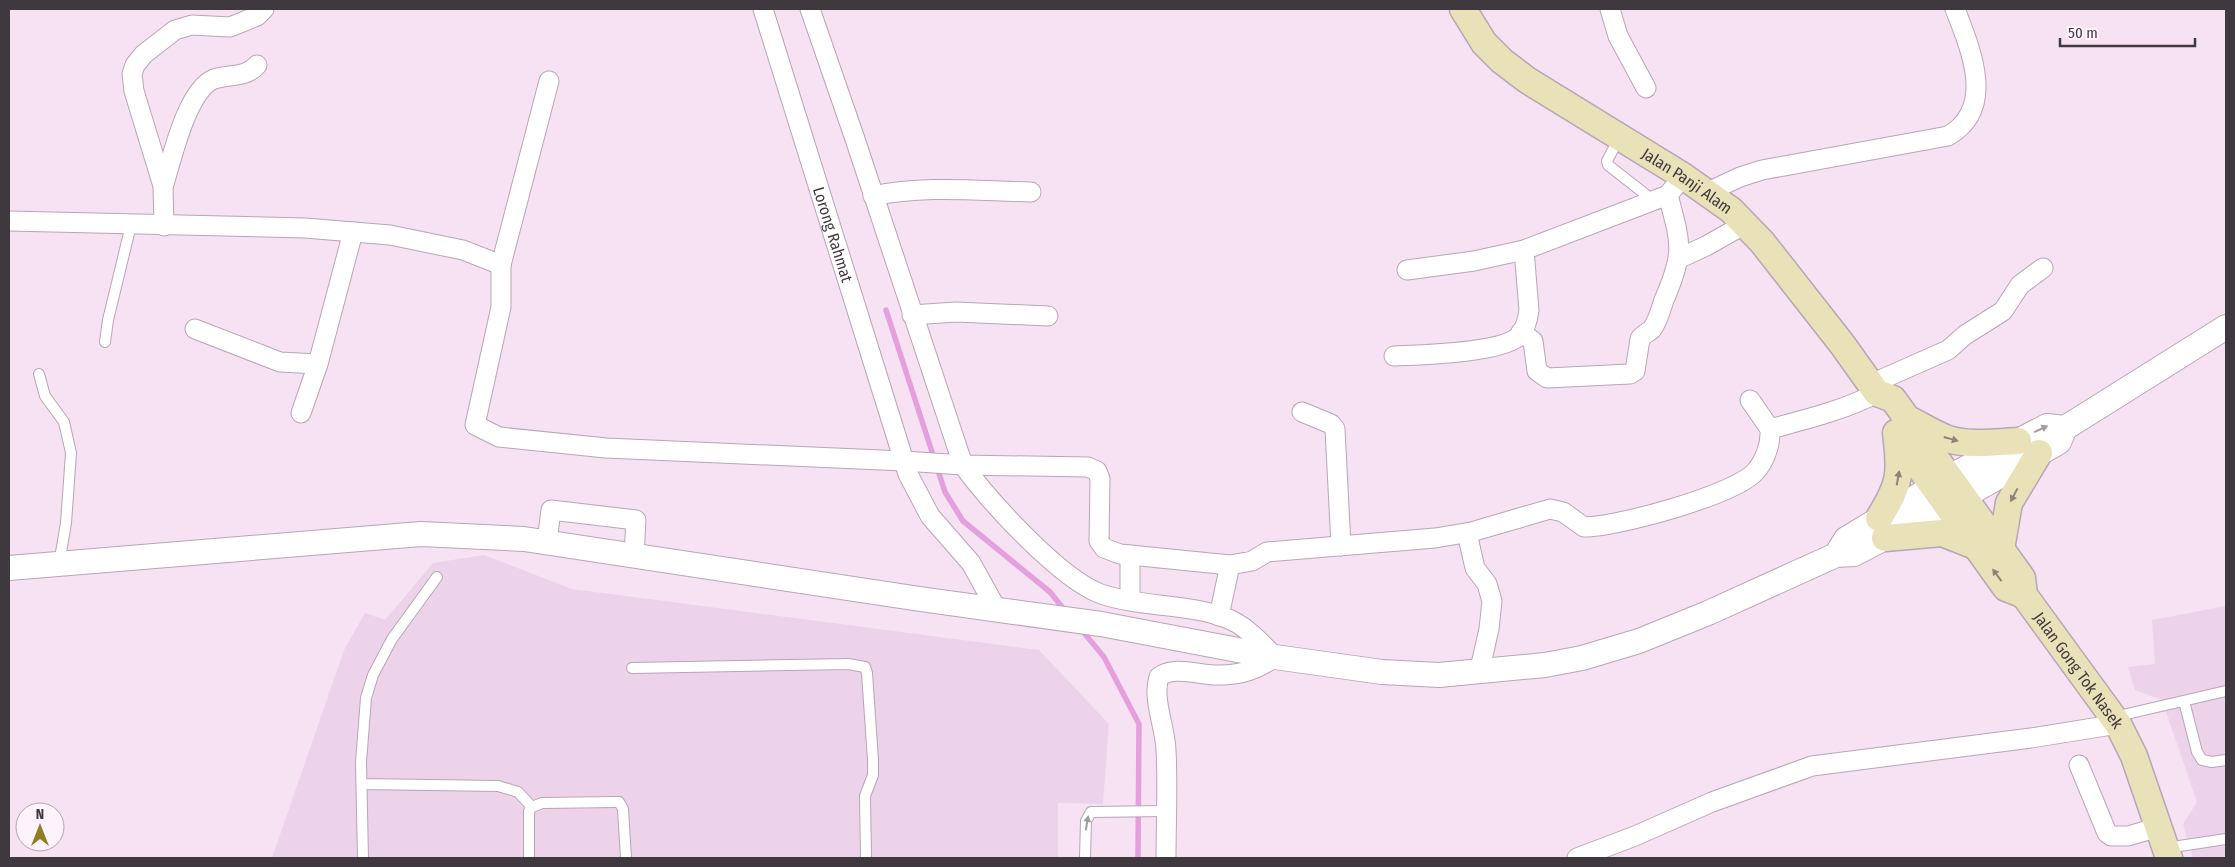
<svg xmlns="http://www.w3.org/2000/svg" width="2235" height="867" viewBox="0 0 2235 867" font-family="'Fira Sans Condensed',sans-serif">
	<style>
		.built { fill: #edd3ea }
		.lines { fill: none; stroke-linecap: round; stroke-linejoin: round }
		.stream { stroke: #e4a0dd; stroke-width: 5.5 }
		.service-casing { stroke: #b8a5b5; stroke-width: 12 }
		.minor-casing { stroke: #b8a5b5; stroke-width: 21 }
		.tertiary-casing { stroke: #b8a5b5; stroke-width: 26 }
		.secondary-casing { stroke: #b8a5b5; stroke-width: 29 }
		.service { stroke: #fff; stroke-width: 10 }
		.minor { stroke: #fff; stroke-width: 19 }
		.tertiary { stroke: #fff; stroke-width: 24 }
		.secondary { stroke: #e9e1b8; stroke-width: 26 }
		.oneway { fill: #a09c9f }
		.oneway2 { fill: #8c8475 }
		.labels { text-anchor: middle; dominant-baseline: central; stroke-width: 5; stroke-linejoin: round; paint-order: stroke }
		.street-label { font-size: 16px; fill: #40383f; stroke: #fef2fc }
	</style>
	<rect width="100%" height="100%" fill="#f6e2f3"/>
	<!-- built -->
	<path class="built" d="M 484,555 L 572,589 L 1039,650 L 1109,724 L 1103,804 L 1058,803 L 1058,858 L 272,858 L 344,650 L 365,613 L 385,620 L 433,563 Z
		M 2226,606 L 2226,858 L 2193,858 L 2183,824 L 2197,802 L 2162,700 L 2135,690 L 2128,667 L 2155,664 L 2152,620 Z"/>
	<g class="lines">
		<!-- stream -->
		<path class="stream" d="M 886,310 L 945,492 L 963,521 L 1050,592 L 1066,612
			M 1080,628 L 1104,657 L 1139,724 L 1138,858"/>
		<defs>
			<path id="service" d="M 1619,138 L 1607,161 L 1608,165 L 1654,201
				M 105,342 L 108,320 L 131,225
				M 39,374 L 45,396 L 64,422 L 71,453 L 66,523 L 59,564
				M 632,668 L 848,664 L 865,667 L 867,673 L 873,760 L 873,775 L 865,796 L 866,858
				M 2184,701 L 2197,752 L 2202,760 L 2212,762 L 2226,760
				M 2114,717 L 2226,691
				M 362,784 L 498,786 L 518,792 L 532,807
				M 2166,848 L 2226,839
				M 363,858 L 361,762 L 366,698 L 373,675 L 392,639 L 437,577
				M 529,858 L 529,811 L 532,807 L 542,803 L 615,802 L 619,802 L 623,809 L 626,858
				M 1085,858 L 1086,821 L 1091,812 L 1166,811"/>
			<g id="minor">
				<path id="s1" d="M 763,9 L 908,474 L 930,516 L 971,563 L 997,610"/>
				<path d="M 810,9 L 855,139 L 963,465 C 989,501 1060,579 1101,594 C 1142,608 1192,603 1231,620 C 1248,628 1262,644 1275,657 C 1258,669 1242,675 1220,675 C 1202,676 1174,665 1159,677 C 1152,699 1165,726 1166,750 C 1168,786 1166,822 1166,858"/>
				<path d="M 1610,9 L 1618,36 L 1646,88"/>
				<path d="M 164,184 C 172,158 187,90 214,79 C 229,74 246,78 257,65"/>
				<path d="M 1708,192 L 1740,177 L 1762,170 L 1948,136 C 1997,108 1970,48 1955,9"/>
				<path d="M 873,196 C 925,185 978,191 1031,192"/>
				<path d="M 9,221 L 305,228 L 390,235 L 463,250 L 501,265 L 501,307 L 475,425 L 499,437 L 606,448 L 904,461 L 963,465 L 1088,467 L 1097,471 L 1100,479 L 1099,541 L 1104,548 L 1120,554 L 1230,565 L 1252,561 L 1267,552 L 1435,538 L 1471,532 L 1550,509 L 1563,512 L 1584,527 C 1617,527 1734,495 1755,472 C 1765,461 1771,444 1770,429 L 1750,400"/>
				<path d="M 164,226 L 163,186 L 134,91 L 132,74 L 135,65 L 144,54 L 175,30 L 192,25 L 230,27 L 257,16 L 264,9"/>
				<path d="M 1680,258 L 1706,246 L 1745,224"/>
				<path d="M 501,265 L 549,81"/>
				<path d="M 1407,270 L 1474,261 L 1524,250 L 1668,195 L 1676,185"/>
				<path d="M 912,315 L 956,312 L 1048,316"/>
				<path d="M 195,329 L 280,362 L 318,364 L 353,232"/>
				<path d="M 1521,332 L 1533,341 L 1537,371 L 1547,378 L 1630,374 L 1635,371 L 1640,339 C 1643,334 1648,333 1652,329 C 1658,321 1661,309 1664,300 C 1685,252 1681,244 1668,195"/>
				<path d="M 1394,356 C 1419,355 1504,353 1520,335 C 1525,329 1528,318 1529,310 L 1524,250"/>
				<path d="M 1871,384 L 1948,350 L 1965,335 L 2003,311 L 2020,285 L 2043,268"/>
				<path d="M 1302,412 L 1331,424 L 1335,429 L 1341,546"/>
				<path d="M 301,413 L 318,364"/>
				<path d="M 1770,429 C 1807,419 1842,411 1877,393"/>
				<path d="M 1467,533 L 1475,568 L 1487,584 L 1492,601 L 1489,629 L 1479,673"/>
				<path d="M 547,542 L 551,510 L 636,520 L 634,556"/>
				<path d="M 1130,555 L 1130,600"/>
				<path d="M 1219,616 L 1230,565"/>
				<path d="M 2079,765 L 2107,833 L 2111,836 L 2128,836 L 2159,827"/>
				<path d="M 1577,858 L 1635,836 L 1712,802 L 1812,766 L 2031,738 L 2118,724"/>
			</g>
			<path id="tertiary" d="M 1836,555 L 1846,539 L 1949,477 L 2047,426 L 2065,428
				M 9,568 L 421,534 L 524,539 L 920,599 L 1101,624 L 1275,657 L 1382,672 L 1439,675 L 1545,665 L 1582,658 L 1639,641 L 1708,613 L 1836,555 L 1854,554 L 1963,497 L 2059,442 L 2065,428 L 2226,327"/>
			<g id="secondary">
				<path id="s2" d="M 1463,9 L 1484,43 L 1502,61 L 1527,80 L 1683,176 L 1731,210 L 1762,242 L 1842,344 L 1877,393 L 1893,399 L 2022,578 L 2024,595 L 2118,724 L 2134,756 L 2169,858"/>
				<path d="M 1910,420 C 1922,426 1935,434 1948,439 C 1970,446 1996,442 2018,441"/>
				<path d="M 1908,451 L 2006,588 L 2024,595"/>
				<path d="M 1879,518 C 1901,483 1901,473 1896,433"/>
				<path d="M 1885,538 L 1942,533 L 1975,546"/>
				<path d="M 2001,549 L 2009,503 L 2039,453"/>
			</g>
		</defs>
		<!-- service casing -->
		<use href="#service" class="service-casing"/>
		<!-- minor casing -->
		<use href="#minor" class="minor-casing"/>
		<!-- tertiary casing -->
		<use href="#tertiary" class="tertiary-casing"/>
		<!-- secondary casing -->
		<use href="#secondary" class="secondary-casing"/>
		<!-- service -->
		<use href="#service" class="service"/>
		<!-- minor -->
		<use href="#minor" class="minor"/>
		<!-- tertiary -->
		<use href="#tertiary" class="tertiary"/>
		<!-- secondary -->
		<use href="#secondary" class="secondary"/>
	</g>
	<!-- one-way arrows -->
	<defs><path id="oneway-solid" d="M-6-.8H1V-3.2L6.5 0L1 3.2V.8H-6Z" transform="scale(1.25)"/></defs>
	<g class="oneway">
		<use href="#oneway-solid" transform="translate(2041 429) rotate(-25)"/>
		<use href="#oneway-solid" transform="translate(1087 823) rotate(-81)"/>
	</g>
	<g class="oneway2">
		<use href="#oneway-solid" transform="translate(1951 439) rotate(16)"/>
		<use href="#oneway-solid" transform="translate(1898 478) rotate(-80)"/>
		<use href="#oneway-solid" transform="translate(2014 495) rotate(118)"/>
		<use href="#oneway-solid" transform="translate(1997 575) rotate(-126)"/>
	</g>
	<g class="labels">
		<!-- street labels -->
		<g class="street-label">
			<text stroke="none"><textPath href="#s2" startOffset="286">Jalan Panji Alam</textPath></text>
			<text stroke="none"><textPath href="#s1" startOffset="236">Lorong Rahmat</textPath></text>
			<text stroke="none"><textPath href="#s2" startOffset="921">Jalan Gong Tok Nasek</textPath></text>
		</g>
	</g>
	<!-- border -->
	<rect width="2235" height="867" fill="none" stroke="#40383f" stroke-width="20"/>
	<!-- north arrow -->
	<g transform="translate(40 827)"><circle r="24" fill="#fef2fc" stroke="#b2a8b0"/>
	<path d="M0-4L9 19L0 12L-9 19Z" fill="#907d23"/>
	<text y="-8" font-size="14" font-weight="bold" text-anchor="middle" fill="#40383f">N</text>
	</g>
	<!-- scale -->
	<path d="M2060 38v8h135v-8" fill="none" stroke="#40383f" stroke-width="2.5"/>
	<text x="2068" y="38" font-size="15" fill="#40383f" stroke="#fef2fc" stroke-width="4" paint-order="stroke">50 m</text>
</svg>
